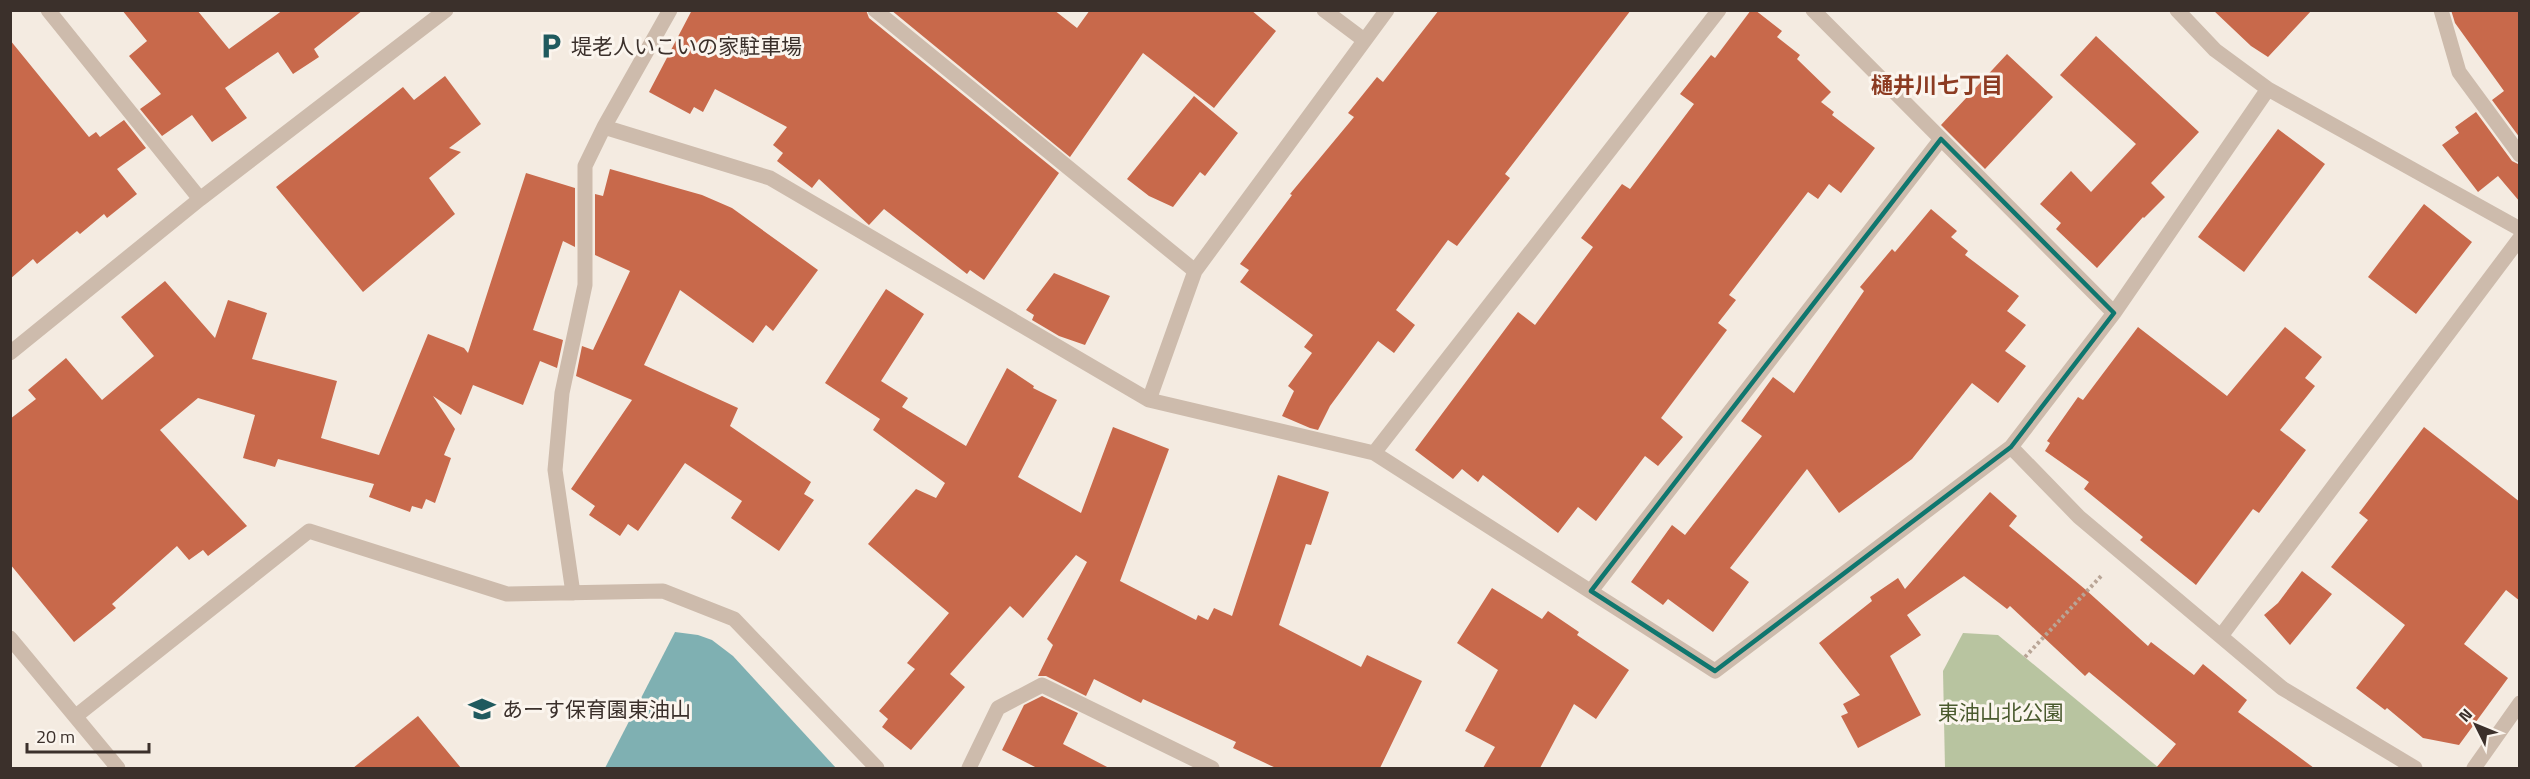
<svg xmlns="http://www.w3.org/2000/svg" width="2530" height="779" viewBox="0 0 2530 779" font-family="'Titillium Web','Noto Sans JP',sans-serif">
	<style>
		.green { fill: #b8c4a0 }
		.water { fill: #7fb0b2 }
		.building { fill: #c8694b }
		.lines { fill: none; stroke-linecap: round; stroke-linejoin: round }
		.path { stroke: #b9a596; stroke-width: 4; stroke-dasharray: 3 3; stroke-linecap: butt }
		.minor { stroke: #cdbbac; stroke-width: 15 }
		.marked { fill: none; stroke: #0f766e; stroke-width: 4.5; stroke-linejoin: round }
		.labels { text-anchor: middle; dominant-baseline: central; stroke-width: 6; stroke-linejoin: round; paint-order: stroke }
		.poi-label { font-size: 21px; fill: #3b302b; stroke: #fbf5ee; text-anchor: start }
		.park-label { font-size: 21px; fill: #4a5a2e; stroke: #fbf5ee }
		.neighbourhood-label { font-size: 22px; font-weight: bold; fill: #8c3b22; stroke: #fbf5ee }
	</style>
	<rect width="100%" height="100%" fill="#f4ebe1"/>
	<!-- green -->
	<path class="green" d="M 1963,633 L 1998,635 L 2159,768 L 1945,768 L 1943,671 Z"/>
	<!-- water -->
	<path class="water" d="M 675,632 L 698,635 L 712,640 L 733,656 L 836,768 L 605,768 Z"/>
	<!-- building -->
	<path class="building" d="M 122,10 L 197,10 L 229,49 L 283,10 L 363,10 L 314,49 L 319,57 L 293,74 L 278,52 L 225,88 L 247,118 L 212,142 L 192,115 L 162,136 L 140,109 L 161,94 L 129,56 L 147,41 Z
		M 692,10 L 866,10 L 869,18 L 1059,173 L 984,280 L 970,270 L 967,274 L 884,209 L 869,225 L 819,179 L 812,188 L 777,161 L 783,153 L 773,145 L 787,127 L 715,89 L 703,112 L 694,107 L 690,114 L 649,92 Z
		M 891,10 L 1054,10 L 1077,28 L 1090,10 L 1251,10 L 1276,31 L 1214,108 L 1143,53 L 1070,157 Z
		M 1439,10 L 1631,10 L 1505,174 L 1510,178 L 1457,246 L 1448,240 L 1396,310 L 1415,325 L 1394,353 L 1378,341 L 1330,406 L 1318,430 L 1310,428 L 1282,416 L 1294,391 L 1288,386 L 1312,353 L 1304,347 L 1313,335 L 1240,282 L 1249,270 L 1240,264 L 1292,195 L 1290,194 L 1354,117 L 1348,113 L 1377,77 L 1383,82 Z
		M 1751,10 L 1755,10 L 1782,31 L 1777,37 L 1800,55 L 1797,59 L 1831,92 L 1821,102 L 1834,112 L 1832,115 L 1875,148 L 1841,193 L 1829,184 L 1818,199 L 1808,192 L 1729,295 L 1736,300 L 1718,323 L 1727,330 L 1661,418 L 1683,437 L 1658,466 L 1645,456 L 1596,521 L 1578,507 L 1558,533 L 1483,475 L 1478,482 L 1462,469 L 1453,479 L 1415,450 L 1518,312 L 1535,325 L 1593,247 L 1581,238 L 1622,184 L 1630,189 L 1694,104 L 1680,94 L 1711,55 L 1715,58 Z
		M 2213,10 L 2312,10 L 2268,57 L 2251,46 Z
		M 2451,10 L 2520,10 L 2520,138 L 2492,100 L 2504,91 L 2455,23 Z
		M 2096,36 L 2199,132 L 2151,183 L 2165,197 L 2144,218 L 2143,217 L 2097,268 L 2056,229 L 2061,223 L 2040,204 L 2071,171 L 2091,192 L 2136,144 L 2060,75 Z
		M 10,40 L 89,137 L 96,132 L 100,137 L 124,120 L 146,148 L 117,169 L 137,194 L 107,218 L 104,214 L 80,234 L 77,231 L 37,264 L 33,259 L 10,279 Z
		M 2007,54 L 2053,97 L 1985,169 L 1941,125 Z
		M 445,76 L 481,124 L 449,148 L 461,152 L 429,178 L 455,214 L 363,292 L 276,187 L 403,87 L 414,100 Z
		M 1194,96 L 1238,133 L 1205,176 L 1200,172 L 1173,207 L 1149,196 L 1127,179 Z
		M 2476,112 L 2512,161 L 2520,165 L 2520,202 L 2498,176 L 2478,192 L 2442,145 L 2459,133 L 2455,127 Z
		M 2278,129 L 2325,164 L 2244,272 L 2198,237 Z
		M 610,169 L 702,195 L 732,208 L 818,270 L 773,331 L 766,325 L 753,343 L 680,290 L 644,365 L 738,408 L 730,426 L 811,482 L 804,494 L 814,500 L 779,551 L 731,518 L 742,501 L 685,463 L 638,531 L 628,524 L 620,536 L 589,515 L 595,506 L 571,489 L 632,400 L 576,376 L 582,346 L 593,350 L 630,271 L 595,255 L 595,194 L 603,196 Z
		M 526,173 L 575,188 L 575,247 L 563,241 L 533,330 L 563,340 L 557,368 L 540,361 L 523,405 L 473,385 L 461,415 L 433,396 L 455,429 L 444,455 L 451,458 L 435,503 L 426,499 L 422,509 L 412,506 L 410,512 L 369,497 L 374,484 L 278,459 L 275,467 L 243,458 L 255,415 L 198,398 L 160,430 L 247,526 L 208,556 L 203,550 L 189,560 L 177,546 L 112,604 L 116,608 L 74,642 L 10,564 L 10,419 L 36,399 L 28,390 L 66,358 L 102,400 L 154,356 L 121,317 L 165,281 L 215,338 L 228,300 L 267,313 L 252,359 L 337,381 L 321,438 L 379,455 L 428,334 L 464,348 L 468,353 Z
		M 2424,204 L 2472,242 L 2416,314 L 2368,277 Z
		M 1931,209 L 1957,231 L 1951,237 L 1968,251 L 1965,255 L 2019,296 L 2007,311 L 2026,325 L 2005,351 L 2026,366 L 1998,403 L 1972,383 L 1912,459 L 1839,513 L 1807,469 L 1730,568 L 1749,582 L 1713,632 L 1668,599 L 1663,605 L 1631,582 L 1672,525 L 1685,535 L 1762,436 L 1741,421 L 1773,377 L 1794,393 L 1864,291 L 1860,287 L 1892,249 L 1895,252 Z
		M 1054,273 L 1110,296 L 1085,345 L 1059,336 L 1032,320 L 1034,315 L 1026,310 Z
		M 886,289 L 924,314 L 881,381 L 908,398 L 902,407 L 966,446 L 1007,368 L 1034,386 L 1033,388 L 1057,400 L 1018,477 L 1081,513 L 1113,427 L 1169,449 L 1120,581 L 1196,620 L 1198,615 L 1208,620 L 1214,608 L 1232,616 L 1278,475 L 1329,492 L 1311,545 L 1306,544 L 1279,625 L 1361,667 L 1367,655 L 1422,681 L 1380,768 L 1276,768 L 1233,748 L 1236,742 L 1143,699 L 1141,703 L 1094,679 L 1086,696 L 1046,676 L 1038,676 L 1053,645 L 1047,639 L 1087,562 L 1076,555 L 1023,618 L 1010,606 L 950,674 L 965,687 L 911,750 L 882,727 L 888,719 L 879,711 L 915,669 L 907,663 L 949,613 L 868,544 L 916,489 L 936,498 L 945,483 L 873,430 L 880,419 L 825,383 Z
		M 2138,327 L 2227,396 L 2285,327 L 2322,357 L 2305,378 L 2315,386 L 2280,430 L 2306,450 L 2259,513 L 2253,509 L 2196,585 L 2140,540 L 2143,537 L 2084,489 L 2089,482 L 2045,451 L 2050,443 L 2047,441 L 2078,397 L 2083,400 Z
		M 2424,427 L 2520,502 L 2520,601 L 2506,590 L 2464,644 L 2508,678 L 2459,745 L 2423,738 L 2387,708 L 2385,710 L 2356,688 L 2405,625 L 2331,567 L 2368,520 L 2359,513 Z
		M 1990,492 L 2017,516 L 2009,526 L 2086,590 L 2148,646 L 2151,642 L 2194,675 L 2203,664 L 2247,700 L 2238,712 L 2314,768 L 2156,768 L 2176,744 L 2089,672 L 2085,676 L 2010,606 L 2007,609 L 1964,576 L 1907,615 L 1921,635 L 1890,656 L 1921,715 L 1858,748 L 1841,716 L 1848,713 L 1843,704 L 1860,695 L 1819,643 L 1872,601 L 1870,597 L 1898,578 L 1905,589 Z
		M 2302,571 L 2332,594 L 2290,645 L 2264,615 L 2278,603 Z
		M 1492,588 L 1542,619 L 1548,611 L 1579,632 L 1577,635 L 1629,670 L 1596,719 L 1574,704 L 1540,768 L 1483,768 L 1495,747 L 1465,731 L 1498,670 L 1457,643 Z
		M 1042,696 L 1078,713 L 1063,744 L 1109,768 L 1037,768 L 1002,750 L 1024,705 Z
		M 418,716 L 461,768 L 353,768 Z"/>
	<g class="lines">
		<!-- path -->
		<path class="path" d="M 2025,657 L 2102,575"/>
		<!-- minor -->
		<path class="minor" d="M 48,10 L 200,199
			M 670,10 L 604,127 L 770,178 L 1149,400 L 1374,453 L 1715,671 L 2011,447
			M 875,10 L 1195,271
			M 1324,10 L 1364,40
			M 1813,10 L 2114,313
			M 2177,10 L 2215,50 L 2268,89 L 2520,229
			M 2441,10 L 2459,72 L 2520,155
			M 2268,89 L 2114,313 L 2011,447 L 2079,517 L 2282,688 L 2415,768
			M 10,353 L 200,199 L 446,10
			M 1149,400 L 1195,271 L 1387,10
			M 1374,453 L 1719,10
			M 1591,591 L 1941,139
			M 573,593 L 555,470 L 562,393 L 585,285 L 585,166 L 604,127
			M 2221,636 L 2520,238
			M 10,638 L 118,768
			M 76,716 L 309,531 L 507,594 L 663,591 L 734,619 L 877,768
			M 969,768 L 998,708 L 1042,685 L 1212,768
			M 2474,768 L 2520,703"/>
	</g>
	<!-- marked area -->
	<path class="marked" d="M 1941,139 L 2114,313 L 2011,447 L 1715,671 L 1591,591 Z"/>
	<!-- icons -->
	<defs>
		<symbol id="parking-bare" viewBox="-9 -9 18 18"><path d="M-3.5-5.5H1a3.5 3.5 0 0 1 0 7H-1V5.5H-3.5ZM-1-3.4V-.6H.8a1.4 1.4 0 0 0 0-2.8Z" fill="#1f5a5e" stroke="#fbf5ee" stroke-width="2.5" paint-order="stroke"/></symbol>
		<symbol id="school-bare" viewBox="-9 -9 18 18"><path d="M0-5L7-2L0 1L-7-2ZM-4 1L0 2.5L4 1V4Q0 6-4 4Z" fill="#1f5a5e" stroke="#fbf5ee" stroke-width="2.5" paint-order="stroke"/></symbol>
	</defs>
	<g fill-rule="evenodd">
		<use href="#parking-bare" x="532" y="27" width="38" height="38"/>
		<use href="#school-bare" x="463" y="690" width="38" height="38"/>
	</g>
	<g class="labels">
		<!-- poi labels -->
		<g class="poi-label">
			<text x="571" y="46">堤老人いこいの家駐車場</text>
			<text x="502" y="709">あーす保育園東油山</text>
		</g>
		<!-- park labels -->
		<g class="park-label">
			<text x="2001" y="712">東油山北公園</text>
		</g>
		<!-- neighbourhood labels -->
		<g class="neighbourhood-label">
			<text x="1937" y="85">樋井川七丁目</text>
		</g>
	</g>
	<!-- border -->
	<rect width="2530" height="779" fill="none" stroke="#3b302b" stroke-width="24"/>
	<!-- north arrow -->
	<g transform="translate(2476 725) rotate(313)" stroke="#fbf5ee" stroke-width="4.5" paint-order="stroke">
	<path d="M0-4.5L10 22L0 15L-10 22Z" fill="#3b302b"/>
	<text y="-9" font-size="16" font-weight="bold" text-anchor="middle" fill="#3b302b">N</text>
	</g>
	<!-- scale -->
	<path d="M27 743v9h122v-9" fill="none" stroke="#3b302b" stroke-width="3"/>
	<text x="36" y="743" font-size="18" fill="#3b302b" stroke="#fbf5ee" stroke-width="4.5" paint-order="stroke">20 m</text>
</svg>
